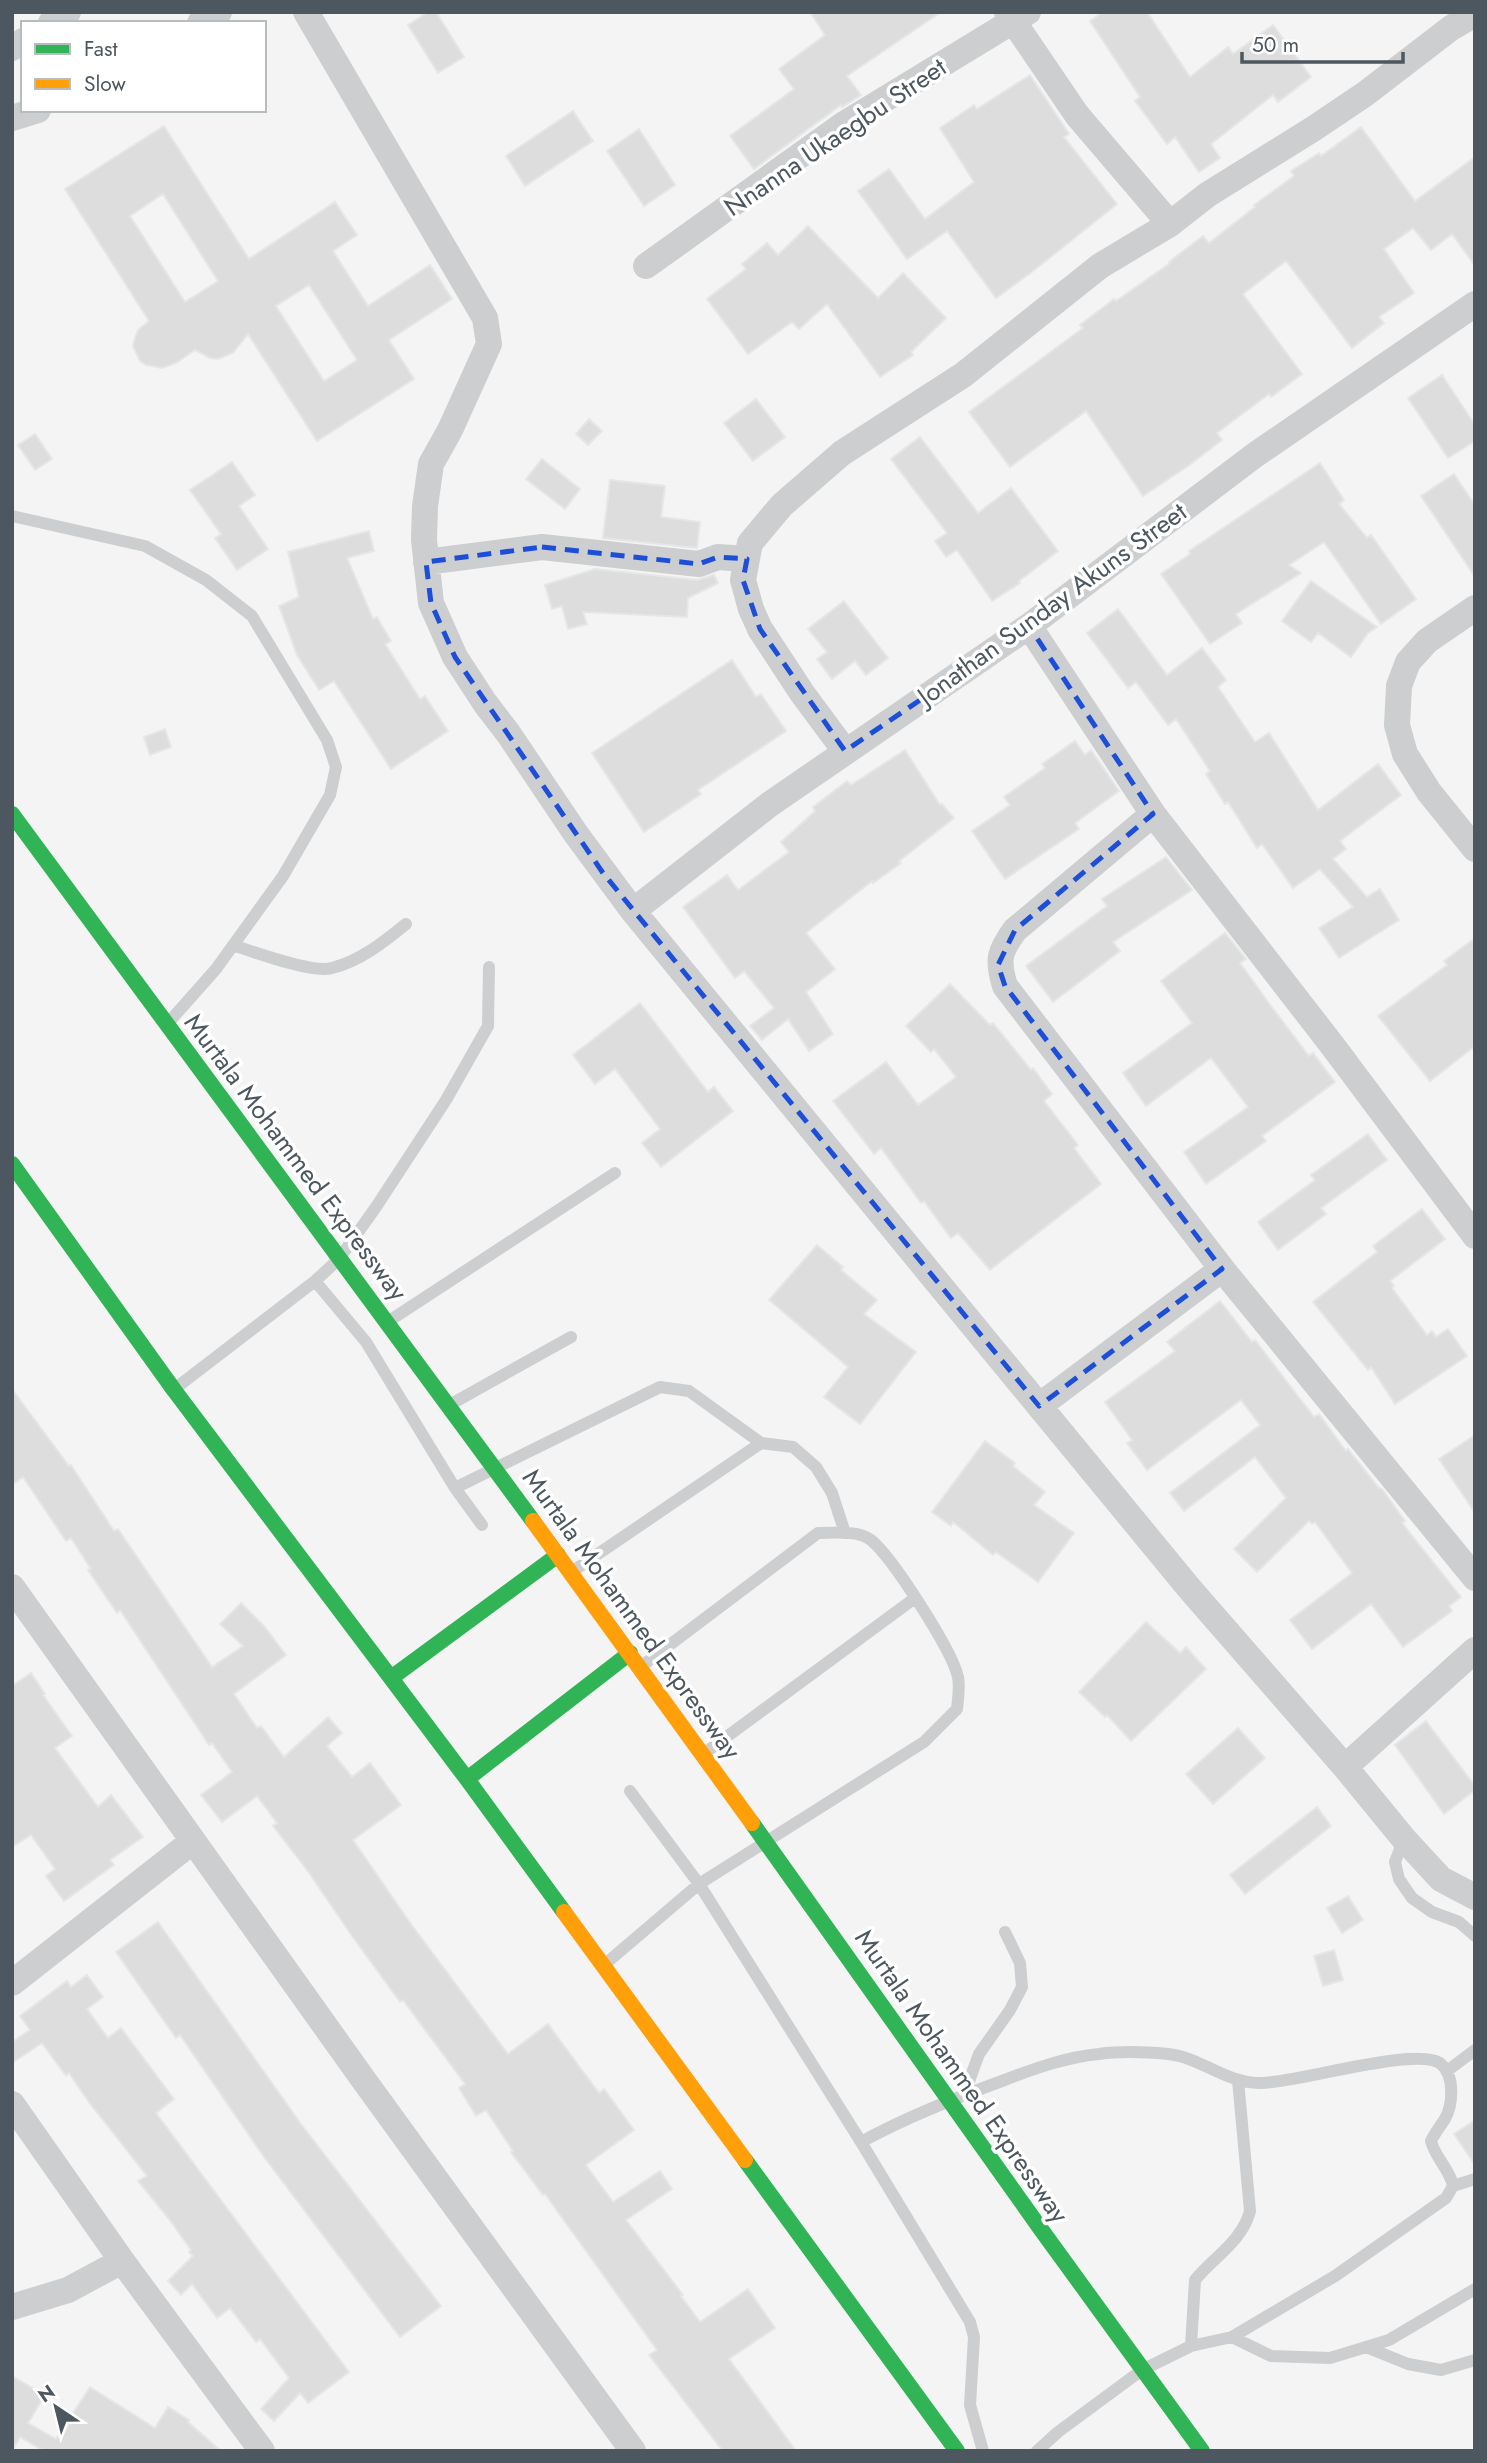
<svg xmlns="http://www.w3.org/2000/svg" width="1487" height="2463" viewBox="0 0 1487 2463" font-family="Jost,sans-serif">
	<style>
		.building { fill: #ddddde; stroke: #e5e6e6; stroke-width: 2; fill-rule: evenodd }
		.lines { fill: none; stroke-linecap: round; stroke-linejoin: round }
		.lane { stroke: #cccecf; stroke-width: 12 }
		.street { stroke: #cccecf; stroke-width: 26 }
		.fast { stroke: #30b455; stroke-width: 16 }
		.slow { stroke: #ff9f0a; stroke-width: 16 }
		.marked { fill: none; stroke: #1d4ed8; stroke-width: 5; stroke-dasharray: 14 9; stroke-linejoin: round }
		.labels { text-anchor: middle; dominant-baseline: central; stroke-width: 7; stroke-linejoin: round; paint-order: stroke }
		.street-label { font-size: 26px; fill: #4c575f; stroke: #fff }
	</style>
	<rect width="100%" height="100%" fill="#f4f4f4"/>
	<!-- building -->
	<path class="building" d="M 428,12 L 436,12 L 464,57 L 438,73 L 408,25 Z
		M 810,12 L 941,12 L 847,76 L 861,95 L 842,107 L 841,105 L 754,169 L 730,136 L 794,89 L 779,69 L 825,35 Z
		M 1103,12 L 1147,12 L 1190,77 L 1228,47 L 1233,54 L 1273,25 L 1311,77 L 1278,102 L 1273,95 L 1211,144 L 1220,158 L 1199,172 L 1175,137 L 1167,144 L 1135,101 L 1140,97 L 1090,21 Z
		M 1030,75 L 1069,134 L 1064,137 L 1117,204 L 1032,272 L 996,298 L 947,231 L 907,259 L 858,191 L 889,169 L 925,219 L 974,182 L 940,128 L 974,105 L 977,109 Z
		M 573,111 L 593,141 L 525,186 L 506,156 Z
		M 164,126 L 249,259 L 335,202 L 357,235 L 333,251 L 368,306 L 430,265 L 452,299 L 389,340 L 414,379 L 317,441 L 248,334 L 233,353 L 218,359 L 210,358 L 195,350 L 176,363 L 162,368 L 146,365 L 140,361 L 133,346 L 135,338 L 138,330 L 149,321 L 65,189 ZM 163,194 L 218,281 L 185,302 L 130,216 ZM 309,285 L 357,360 L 324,381 L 276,306 Z
		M 1361,127 L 1415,201 L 1475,157 L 1475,266 L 1452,234 L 1431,250 L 1413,228 L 1384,249 L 1414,293 L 1379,317 L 1384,323 L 1352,348 L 1286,261 L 1243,294 L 1302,374 L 1271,397 L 1269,394 L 1217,433 L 1222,440 L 1188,466 L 1143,496 L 1086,411 L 1010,467 L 969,412 L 1083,328 L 1080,325 L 1114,299 L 1116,301 L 1170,263 L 1169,262 L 1203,236 L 1209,243 L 1255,207 L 1254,205 L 1294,176 L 1291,171 L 1319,153 L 1321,156 Z
		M 639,129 L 675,185 L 644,206 L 607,151 Z
		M 808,226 L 878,298 L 903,273 L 946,318 L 911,352 L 913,355 L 880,377 L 827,304 L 799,329 L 792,322 L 748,354 L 707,299 L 746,269 L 742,264 L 767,243 L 778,255 Z
		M 1442,375 L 1475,425 L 1475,441 L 1448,458 L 1408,398 Z
		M 756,399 L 785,437 L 753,461 L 724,423 Z
		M 589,419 L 602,431 L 588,445 L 576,434 Z
		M 35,434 L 52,459 L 35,470 L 18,445 Z
		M 920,437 L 978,513 L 1011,488 L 1058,551 L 1019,581 L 1020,583 L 992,601 L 957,550 L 946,557 L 935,541 L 947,533 L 891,459 Z
		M 542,459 L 580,489 L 565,509 L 526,479 Z
		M 232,462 L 255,495 L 239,506 L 268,549 L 237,570 L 215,538 L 221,534 L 190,490 Z
		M 1320,463 L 1344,500 L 1339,504 L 1367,538 L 1371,535 L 1416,599 L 1381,624 L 1324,542 L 1289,565 L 1301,573 L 1236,614 L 1242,623 L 1210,644 L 1161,574 L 1190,554 L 1189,551 Z
		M 1454,474 L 1475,505 L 1475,577 L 1421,496 Z
		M 610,480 L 665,486 L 661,517 L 700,522 L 697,548 L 603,538 Z
		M 369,531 L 374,551 L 347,558 L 373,619 L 377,617 L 391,641 L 385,644 L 420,699 L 425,696 L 448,731 L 391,769 L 334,681 L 319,690 L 297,655 L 279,606 L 299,597 L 288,552 Z
		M 595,569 L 697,580 L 714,575 L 718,583 L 688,598 L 687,617 L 583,612 L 587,624 L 568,629 L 562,606 L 552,609 L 545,585 Z
		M 1311,581 L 1377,627 L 1368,633 L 1351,657 L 1318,633 L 1311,642 L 1282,621 Z
		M 844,601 L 888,658 L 866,675 L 855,661 L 832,679 L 817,659 L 827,652 L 808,629 Z
		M 1118,609 L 1167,675 L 1202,648 L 1226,680 L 1218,687 L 1255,742 L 1269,733 L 1318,810 L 1378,764 L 1401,795 L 1340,841 L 1346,849 L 1333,859 L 1367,897 L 1380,889 L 1399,920 L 1339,958 L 1319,928 L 1353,907 L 1320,869 L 1293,888 L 1262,844 L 1257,848 L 1228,802 L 1225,804 L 1206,774 L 1210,771 L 1176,719 L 1168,725 L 1136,682 L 1128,688 L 1087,633 Z
		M 732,660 L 756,697 L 761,694 L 786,731 L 698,790 L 701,794 L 644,832 L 592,753 Z
		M 165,729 L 171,747 L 150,755 L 144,737 Z
		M 1075,741 L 1085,755 L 1091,750 L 1119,791 L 1075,823 L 1079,829 L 1005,879 L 972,831 L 1010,805 L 1004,797 L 1045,768 L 1042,764 Z
		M 905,750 L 940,805 L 942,804 L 954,818 L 899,861 L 901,863 L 873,883 L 872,881 L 806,933 L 835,969 L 806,992 L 833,1034 L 809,1051 L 788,1019 L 762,1040 L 750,1026 L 774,1008 L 744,971 L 735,978 L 683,907 L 727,875 L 738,890 L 789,852 L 781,842 L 815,811 L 813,807 L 847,781 L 851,785 Z
		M 1166,857 L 1192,890 L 1113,942 L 1120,951 L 1053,1002 L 1026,966 L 1107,906 L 1102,899 Z
		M 1225,933 L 1246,959 L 1240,963 L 1271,1006 L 1309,1056 L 1313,1053 L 1335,1082 L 1262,1136 L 1266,1141 L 1206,1184 L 1184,1152 L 1248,1107 L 1211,1058 L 1146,1106 L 1123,1073 L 1192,1023 L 1161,981 Z
		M 1475,938 L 1475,1046 L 1430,1081 L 1378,1016 L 1447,965 L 1444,961 Z
		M 950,984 L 990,1025 L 993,1023 L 1031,1070 L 1033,1068 L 1052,1094 L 1044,1101 L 1078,1145 L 1074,1148 L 1101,1184 L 990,1270 L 958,1233 L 951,1238 L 924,1201 L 921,1203 L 881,1148 L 874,1154 L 833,1101 L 886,1062 L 918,1105 L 956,1077 L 934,1049 L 931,1052 L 906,1026 Z
		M 640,1003 L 708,1092 L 714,1087 L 733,1111 L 661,1167 L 642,1143 L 660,1129 L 615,1069 L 595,1084 L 573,1055 Z
		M 1368,1134 L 1387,1160 L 1321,1208 L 1326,1214 L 1278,1250 L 1258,1222 L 1315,1180 L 1311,1175 Z
		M 1422,1209 L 1445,1239 L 1390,1281 L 1394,1286 L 1392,1288 L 1427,1335 L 1432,1331 L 1436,1337 L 1448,1329 L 1467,1356 L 1395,1404 L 1371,1367 L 1368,1370 L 1313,1302 L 1377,1252 L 1373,1246 Z
		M 817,1245 L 843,1267 L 841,1270 L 877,1300 L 864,1314 L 916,1352 L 860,1424 L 824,1397 L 848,1367 L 769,1300 Z
		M 1220,1301 L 1252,1342 L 1255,1340 L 1314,1417 L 1319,1414 L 1346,1451 L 1348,1449 L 1379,1488 L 1382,1489 L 1405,1521 L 1402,1523 L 1461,1597 L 1449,1606 L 1452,1611 L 1403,1647 L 1371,1604 L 1312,1649 L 1290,1620 L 1352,1573 L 1315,1522 L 1312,1524 L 1309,1521 L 1257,1572 L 1234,1549 L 1286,1498 L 1255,1457 L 1184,1511 L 1170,1493 L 1260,1425 L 1241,1400 L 1147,1470 L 1127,1443 L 1132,1440 L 1105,1402 L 1175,1351 L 1167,1342 Z
		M 12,1389 L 69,1466 L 71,1465 L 114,1531 L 118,1529 L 212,1667 L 243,1646 L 220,1624 L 241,1603 L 264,1626 L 286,1655 L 234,1694 L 257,1728 L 261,1726 L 284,1757 L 328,1717 L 342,1733 L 327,1746 L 352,1777 L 370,1763 L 401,1805 L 353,1840 L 411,1924 L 508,2054 L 548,2024 L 599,2093 L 604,2089 L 634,2130 L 586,2165 L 613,2202 L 660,2171 L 672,2189 L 626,2220 L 683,2295 L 681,2296 L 700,2322 L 748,2289 L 775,2328 L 729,2359 L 796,2451 L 722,2450 L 649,2355 L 657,2350 L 545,2194 L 543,2195 L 511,2152 L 513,2151 L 486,2110 L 476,2116 L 459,2088 L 465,2084 L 403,2000 L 400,2002 L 352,1936 L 307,1870 L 273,1826 L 277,1823 L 257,1796 L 222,1822 L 201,1795 L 232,1772 L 212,1743 L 209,1745 L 120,1610 L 117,1613 L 88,1570 L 91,1569 L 71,1538 L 66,1541 L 23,1477 L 12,1485 Z
		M 1475,1435 L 1475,1513 L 1439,1459 Z
		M 985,1441 L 1015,1463 L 1013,1466 L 1045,1492 L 1034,1505 L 1074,1533 L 1038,1582 L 996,1552 L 993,1555 L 953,1522 L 951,1526 L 932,1512 Z
		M 1146,1622 L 1180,1653 L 1186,1647 L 1206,1669 L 1131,1741 L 1107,1715 L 1105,1717 L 1079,1692 Z
		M 31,1673 L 45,1694 L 43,1695 L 72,1736 L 55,1748 L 98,1807 L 111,1795 L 143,1837 L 110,1860 L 114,1865 L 64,1901 L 46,1876 L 55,1869 L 31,1835 L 12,1847 L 12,1686 Z
		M 1426,1721 L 1475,1786 L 1475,1790 L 1444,1814 L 1395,1745 Z
		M 1238,1728 L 1265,1758 L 1213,1804 L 1186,1774 Z
		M 1317,1807 L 1331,1826 L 1245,1894 L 1230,1875 Z
		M 1348,1896 L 1363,1920 L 1342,1933 L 1327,1908 Z
		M 158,1922 L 301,2124 L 441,2306 L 400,2337 L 264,2157 L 180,2035 L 176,2038 L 116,1952 Z
		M 1334,1950 L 1343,1980 L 1323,1986 L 1314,1956 Z
		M 87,1975 L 103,1997 L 87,2009 L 108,2038 L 121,2028 L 174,2099 L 156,2113 L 349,2372 L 308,2403 L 300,2393 L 274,2421 L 261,2409 L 289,2378 L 260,2339 L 256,2342 L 230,2308 L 217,2318 L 192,2284 L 181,2295 L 168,2281 L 193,2256 L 189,2252 L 191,2250 L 169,2219 L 138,2181 L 147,2176 L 88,2101 L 69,2073 L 66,2076 L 42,2043 L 12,2063 L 12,2042 L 30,2030 L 20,2016 L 67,1981 L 71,1987 Z
		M 1475,2120 L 1475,2165 L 1454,2134 Z
		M 12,2376 L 45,2395 L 28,2423 L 56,2439 L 90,2387 L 155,2428 L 168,2407 L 189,2420 L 188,2422 L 221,2451 L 44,2451 L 20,2437 L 12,2451 Z"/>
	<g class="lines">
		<!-- lane -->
		<path class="lane" d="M 12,516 L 145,546 L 206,580 L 252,616 L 327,740 L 336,767 L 330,795 L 283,876 L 216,969 L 169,1022
			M 233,945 C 254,952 313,974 332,968 C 360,961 384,942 406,924
			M 315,1281 L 366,1342 L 455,1488 L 482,1525
			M 392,1319 L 615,1173
			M 177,1387 L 315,1281 L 339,1259 L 376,1207 L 446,1100 L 488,1026 L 489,967
			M 453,1403 L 571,1337
			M 455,1488 L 660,1387 L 689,1391 L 761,1443 L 793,1447 L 816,1467 L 832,1493 L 845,1533
			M 573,1571 L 761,1443
			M 706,1752 L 915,1598
			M 630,1791 L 699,1884 L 861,2142 L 970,2322 L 974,2337 L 970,2405 L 983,2451
			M 1404,1839 L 1395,1862 L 1399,1879 L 1412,1898 L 1432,1912 L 1459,1922 L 1475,1936
			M 604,1965 L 699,1884 L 924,1742 L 957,1709 C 958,1699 960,1687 958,1677 C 952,1650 892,1557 871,1540 C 858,1530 834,1533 818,1533 L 643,1665
			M 1447,2071 L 1475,2050
			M 964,2095 L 979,2054 L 1010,2010 L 1022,1987 L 1020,1963 L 1005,1932
			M 861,2142 C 907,2117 953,2099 1002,2081 C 1033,2069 1066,2057 1099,2054 C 1121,2051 1146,2052 1168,2054 C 1200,2057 1226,2083 1259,2083 C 1293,2084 1419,2045 1441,2064 C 1455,2076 1453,2104 1445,2119 C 1440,2126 1435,2133 1431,2141 C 1435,2158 1450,2169 1453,2186 L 1446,2198 L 1335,2276 L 1232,2337 L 1191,2346 L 1142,2370 L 1058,2432 L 1037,2451
			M 1453,2186 L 1475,2179
			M 1232,2337 L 1271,2356 L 1330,2358 L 1389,2340 L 1475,2289
			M 1191,2346 L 1195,2280 C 1213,2258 1243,2240 1250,2211 L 1238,2080
			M 1366,2347 L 1408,2364 L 1441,2370 L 1475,2360"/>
		<!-- street -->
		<path class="street" d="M 306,12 L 485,318 L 489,344 L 450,430 L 431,464 L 425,506 L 424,540 L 431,603 L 455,657 L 485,703 L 508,733 L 576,834 L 633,911 L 938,1283 L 1189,1588 L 1345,1767 L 1404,1839 L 1441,1879 L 1475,1897
			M 1007,12 L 1077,115 L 1170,224
			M 51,23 L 68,12
			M 200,23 L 219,12
			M 12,48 L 23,41
			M 12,118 L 38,110
			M 646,266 L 844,124 L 1028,12
			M 426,562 L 542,547 L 699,564 L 718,557 L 747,559
			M 1475,608 L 1427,641 L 1408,662 L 1399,686 L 1397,725 L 1405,754 L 1429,792 L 1475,849
			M 1029,626 L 1153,814 L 1015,930 C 999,952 997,960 1005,986 L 1222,1269 L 1475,1578
			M 845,751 L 802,693 L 760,629 L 751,609 L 743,580 L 750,543 L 782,505 L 842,453 L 963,375 L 1100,266 L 1170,224 L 1207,195 L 1313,129 L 1365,94 L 1451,28 L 1475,14
			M 1153,814 L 1332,1045 L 1475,1236
			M 633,911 L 770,804 L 1029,626 L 1255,455 L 1475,304
			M 1039,1406 L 1222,1269
			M 12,1587 L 363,2079 L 633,2451
			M 1345,1767 L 1475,1650
			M 12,1983 L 193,1841
			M 12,2104 L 122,2261 L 262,2451
			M 12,2307 L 68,2290 L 122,2261"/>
		<!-- fast -->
		<path class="fast" d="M 12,814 L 533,1521
			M 12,1164 L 174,1390 L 467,1779 L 564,1912
			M 391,1678 L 558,1555
			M 467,1779 L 630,1653
			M 752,1823 L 1040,2228 L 1202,2451
			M 745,2160 L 957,2451"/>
		<!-- slow -->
		<path class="slow" d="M 533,1521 L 752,1823
			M 564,1912 L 745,2160"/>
	</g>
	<!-- marked area -->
	<path class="marked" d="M 542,547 L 699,564 L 718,557 L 747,559 L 743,580 L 760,629 L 845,751 L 1029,626 L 1153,814 L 1015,930 L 998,965 L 1005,986 L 1222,1269 L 1039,1406 L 603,873 L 455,657 L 431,603 L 426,562 Z"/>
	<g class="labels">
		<!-- street labels -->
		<g class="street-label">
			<text transform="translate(835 137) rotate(-34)">Nnanna Ukaegbu Street</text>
			<text transform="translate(1052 604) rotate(-36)">Jonathan Sunday Akuns Street</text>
			<text transform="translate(296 1157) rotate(53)">Murtala Mohammed Expressway</text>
			<text transform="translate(632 1614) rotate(54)">Murtala Mohammed Expressway</text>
			<text transform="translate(962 2076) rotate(55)">Murtala Mohammed Expressway</text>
		</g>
	</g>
	<!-- border -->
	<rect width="1487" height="2463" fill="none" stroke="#4c575f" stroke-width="28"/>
	<!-- legend -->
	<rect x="21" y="21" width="245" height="91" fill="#ffffff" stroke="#b7bcbf" stroke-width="2"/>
	<rect x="35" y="44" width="35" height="10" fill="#30b455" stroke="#b7bcbf" stroke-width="2"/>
	<text x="84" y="56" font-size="21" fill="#4c575f">Fast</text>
	<rect x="35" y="79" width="35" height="10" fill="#ff9f0a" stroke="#b7bcbf" stroke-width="2"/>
	<text x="84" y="91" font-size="21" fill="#4c575f">Slow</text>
	<!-- north arrow -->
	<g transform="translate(56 2407) rotate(325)" stroke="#ffffff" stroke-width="5" paint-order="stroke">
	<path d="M0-5L12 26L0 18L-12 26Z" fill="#4c575f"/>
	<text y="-10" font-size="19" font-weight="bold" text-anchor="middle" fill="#4c575f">N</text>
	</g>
	<!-- scale -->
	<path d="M1242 52v10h161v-10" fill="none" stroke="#4c575f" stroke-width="3.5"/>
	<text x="1252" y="52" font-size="21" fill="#4c575f" stroke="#ffffff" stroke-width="5" paint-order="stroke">50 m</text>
</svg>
